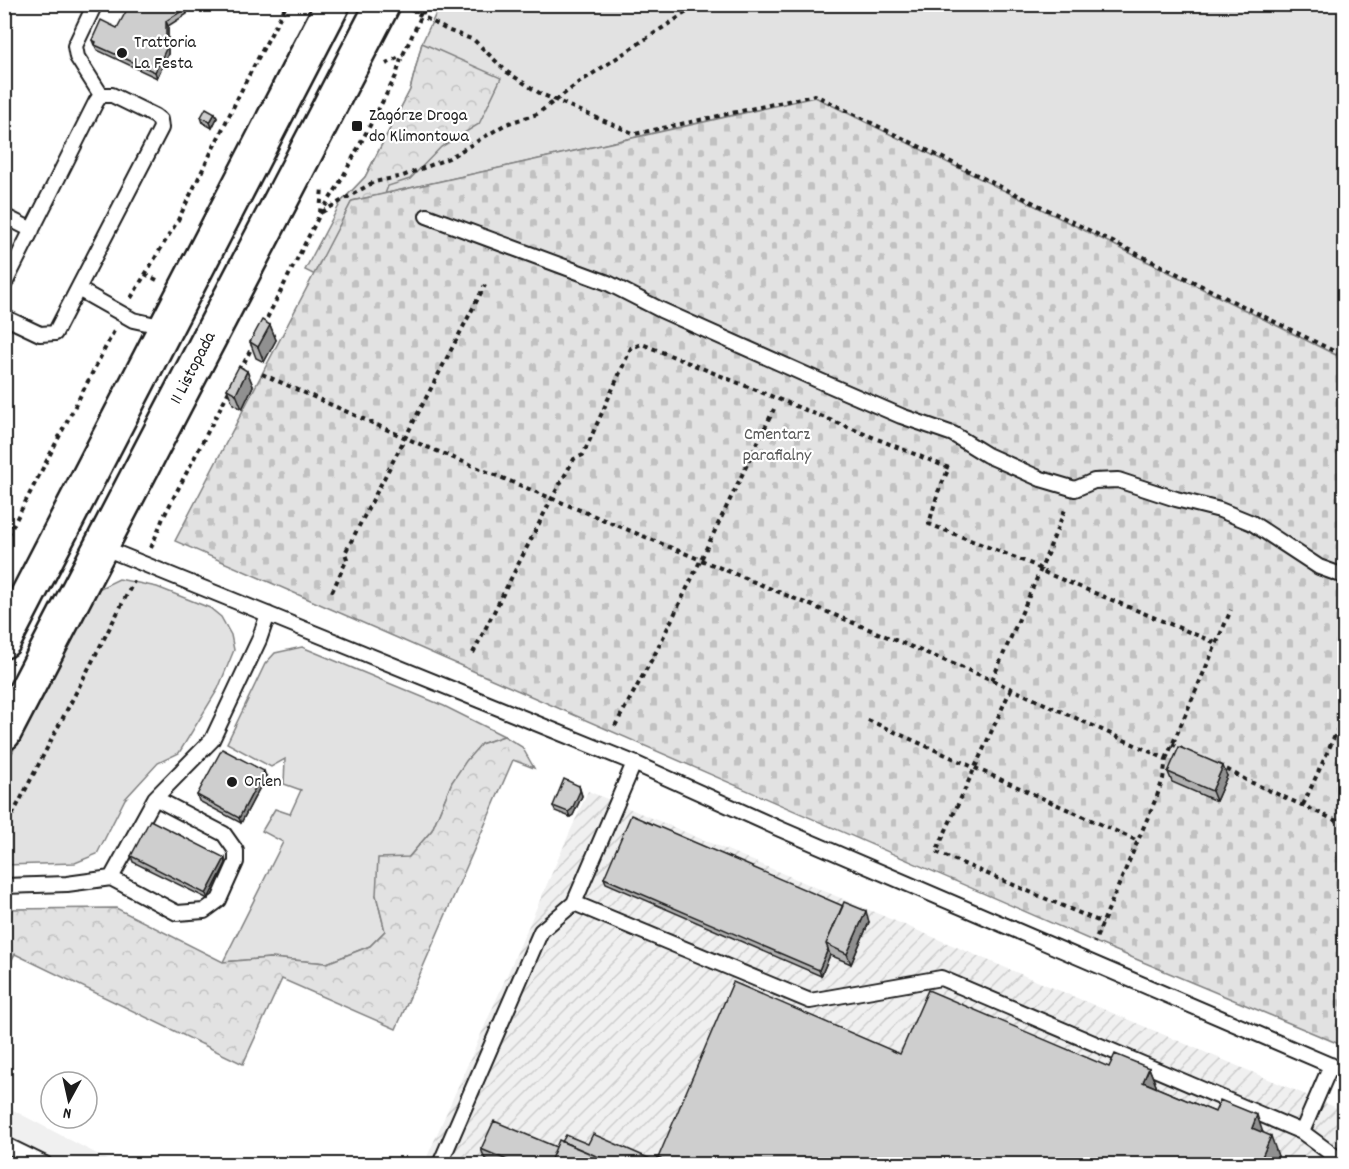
<svg xmlns="http://www.w3.org/2000/svg" width="1349" height="1169" viewBox="0 0 1349 1169" font-family="Dekko,sans-serif">
	<style>
		.built { fill: #f0f0f0 }
		.industrial { fill: url(#industrial-furrows) }
		.grass { fill: #e2e2e2; stroke: #7f7f7f; stroke-width: 1.5 }
		.forest { fill: url(#forest-crowns); stroke: #7f7f7f; stroke-width: 1.5 }
		.cemetery { fill: url(#cemetery-stones); stroke: #7f7f7f; stroke-width: 1.5 }
		.lines { fill: none; stroke-linecap: round; stroke-linejoin: round }
		.lane-casing { stroke: #1c1c1c; stroke-width: 18 }
		.secondary-casing { stroke: #1c1c1c; stroke-width: 38 }
		.path { stroke: #1c1c1c; stroke-width: 4; stroke-dasharray: 4.5 4.5; stroke-linecap: butt }
		.lane { stroke: #fff; stroke-width: 14 }
		.secondary { stroke: #fff; stroke-width: 33 }
		.wall { fill: #b1b1b1; stroke: #1c1c1c; stroke-width: 1.5 }
		.shaded-wall { fill: #909090; stroke: #1c1c1c; stroke-width: 1.5 }
		.building { fill: #cecece; stroke: #1c1c1c; stroke-width: 1.5 }
		.poi-dot { fill: #1c1c1c; stroke: #fff; stroke-width: 2 }
		.labels { text-anchor: middle; dominant-baseline: central; stroke-width: 4.5; stroke-linejoin: round; paint-order: stroke }
		.poi-label { font-size: 18px; fill: #1c1c1c; stroke: #fff; text-anchor: start }
		.street-label { font-size: 18px; fill: #1c1c1c; stroke: #fff }
		.park-label { font-size: 18px; fill: #575757; stroke: #fff }
	</style>
	<defs>
		<pattern id="industrial-furrows" width="10" height="10" patternUnits="userSpaceOnUse" patternTransform="scale(1.5)"><rect width="10" height="10" fill="#f0f0f0"/><path d="M-1 1l2-2M0 10L10 0M9 11l2-2" fill="none" stroke="#cdcdcd"/></pattern>
		<pattern id="forest-crowns" width="20" height="18" patternUnits="userSpaceOnUse" patternTransform="scale(1.5)"><rect width="20" height="18" fill="#e2e2e2"/><path d="M2 6a3 3 0 1 1 6 0M12 15a3 3 0 1 1 6 0" fill="none" stroke="#c1c1c1"/></pattern>
		<pattern id="cemetery-stones" width="16" height="16" patternUnits="userSpaceOnUse" patternTransform="scale(1.5)"><rect width="16" height="16" fill="#e2e2e2"/><path d="M2 7V4a2 2 0 0 1 4 0v3zM10 15v-3a2 2 0 0 1 4 0v3z" fill="#c1c1c1"/></pattern>
	</defs>
	<rect width="100%" height="100%" fill="#fff"/>
	<filter id="ink" filterUnits="userSpaceOnUse"><feTurbulence type="fractalNoise" baseFrequency=".0167" numOctaves="2"/><feDisplacementMap in="SourceGraphic" scale="12" xChannelSelector="R" yChannelSelector="G"/><feConvolveMatrix kernelMatrix="1 2 1 2 8 2 1 2 1" color-interpolation-filters="sRGB"/></filter>
	<g filter="url(#ink)">
		<!-- built -->
		<path class="built" d="M 5,1106 L 116,1164 L 5,1164 Z"/>
		<!-- industrial -->
		<path class="industrial" d="M 588,791 L 1344,1111 L 1344,1164 L 424,1164 Z"/>
		<!-- grass -->
		<path class="grass" d="M 440,5 L 1344,5 L 1344,359 L 815,97 L 352,201 L 341,202 L 365,177 L 410,90 L 422,43 Z
			M 119,579 L 157,587 L 210,608 L 221,617 L 231,635 L 234,650 L 218,689 L 179,753 L 158,763 L 125,799 L 97,854 L 75,863 L 5,865 L 4,769 L 94,591 Z
			M 302,647 L 444,706 L 504,736 L 481,744 L 452,782 L 432,830 L 376,895 L 385,931 L 370,946 L 327,963 L 270,958 L 223,962 L 283,842 L 262,831 L 275,809 L 290,814 L 301,790 L 284,784 L 285,759 L 271,767 L 227,743 L 265,664 L 275,653 Z"/>
		<!-- forest -->
		<path class="forest" d="M 422,43 L 501,78 L 479,124 L 441,147 L 410,179 L 388,186 L 385,194 L 352,201 L 315,275 L 305,270 L 341,202 L 365,177 L 410,90 Z
			M 504,736 L 522,747 L 534,768 L 513,760 L 396,1029 L 282,979 L 243,1064 L 15,954 L 5,972 L 5,909 L 116,908 L 223,962 L 270,958 L 327,963 L 370,946 L 385,931 L 376,895 L 378,858 L 409,857 L 432,830 L 452,782 L 466,761 L 481,744 Z"/>
		<!-- cemetery -->
		<path class="cemetery" d="M 815,97 L 1344,359 L 1344,1046 L 1095,942 L 175,541 L 352,201 Z"/>
		<g class="lines">
			<defs>
				<path id="lane" d="M 95,4 L 75,46 L 77,57 L 101,95
					M 4,216 L 32,230
					M 427,216 L 608,283 L 661,310 L 820,381 L 901,416 L 953,434 L 987,455 L 1041,479 L 1075,489 L 1094,481 L 1118,480 L 1176,499 L 1220,510 L 1252,523 L 1319,567 L 1344,576
					M 4,285 L 96,102 L 101,95 L 112,95 L 155,116 L 160,120 L 161,128 L 55,333 L 40,334 L 4,317
					M 78,289 L 133,320 L 165,327
					M 102,547 L 634,763 L 780,829 L 1344,1071
					M 111,878 L 177,913 L 204,911 L 219,900 L 236,862 L 236,851 L 224,834 L 155,798
					M 4,886 L 67,884 L 111,878 L 155,798 L 212,740 L 259,640 L 268,614
					M 574,903 L 810,1001 L 941,978 L 1302,1132 L 1344,1163
					M 1302,1132 L 1331,1065
					M 4,1144 L 45,1164
					M 440,1164 L 541,931 L 574,903 L 634,763"/>
				<g id="secondary">
					<path d="M 4,641 L 333,4"/>
					<path id="s1" d="M 4,733 L 383,4"/>
				</g>
			</defs>
			<!-- lane casing -->
			<use href="#lane" class="lane-casing"/>
			<!-- secondary casing -->
			<use href="#secondary" class="secondary-casing"/>
			<!-- path -->
			<path class="path" d="M 410,9 L 447,30 L 474,40 L 507,72 L 541,94 L 635,134 L 815,95 L 1344,356
				M 386,64 L 403,55
				M 322,212 L 374,182 L 403,176 L 449,158 L 506,124 L 537,114 L 580,82 L 699,4
				M 320,213 L 322,187
				M 145,274 L 157,280
				M 131,298 L 178,220 L 248,77 L 287,4
				M 263,326 L 320,214 L 338,186 L 396,76 L 401,59 L 427,4
				M 240,371 L 254,343
				M 262,374 L 415,442 L 992,680 L 1166,759 L 1163,779 L 1157,796 L 1094,943
				M 4,543 L 114,331
				M 151,548 L 163,518 L 229,391
				M 332,592 L 347,559 L 345,553 L 485,285
				M 473,653 L 552,498 L 574,459 L 583,455 L 631,348 L 642,344 L 949,468 L 938,492 L 929,524 L 1034,565 L 1046,573 L 1216,643
				M 992,680 L 1041,569 L 1066,507
				M 1011,689 L 936,852 L 1103,923
				M 868,720 L 1138,841
				M 615,726 L 657,650 L 774,409
				M 1172,744 L 1182,749
				M 1166,759 L 1231,610
				M 1219,765 L 1246,780 L 1344,824
				M 1303,805 L 1344,716
				M 4,831 L 134,581"/>
			<!-- lane -->
			<use href="#lane" class="lane"/>
			<!-- secondary -->
			<use href="#secondary" class="secondary"/>
		</g>
		<!-- wall -->
		<path class="wall" d="M 188,4 L 187,14 L 168,26 L 168,54 L 157,78 L 97,50 L 95,46 L 94,45 L 92,40 L 117,28 Z
			M 215,113 L 217,118 L 212,128 L 203,123 L 201,117 Z
			M 270,325 L 276,340 L 264,362 L 256,358 L 250,342 Z
			M 247,371 L 253,386 L 242,409 L 233,404 L 227,389 Z
			M 1168,772 L 1227,776 L 1216,801 L 1172,782 Z
			M 266,776 L 241,823 L 199,801 L 197,795 Z
			M 579,786 L 582,796 L 573,815 L 570,817 L 555,811 L 553,806 Z
			M 131,856 L 226,863 L 208,899 L 133,862 Z
			M 604,878 L 869,922 L 851,964 L 830,955 L 821,976 L 606,883 Z
			M 900,1054 L 1109,1067 L 1149,1068 L 1157,1088 L 1263,1132 L 1278,1156 L 1275,1164 L 497,1164 L 485,1159 L 481,1149 L 556,1147 L 562,1142 L 588,1144 L 660,1164 L 658,1158 Z"/>
		<!-- shaded-wall -->
		<path class="shaded-wall" d="M 185,4 L 188,4 L 187,14 L 185,9 Z
			M 166,21 L 168,26 L 168,54 L 157,78 L 155,72 Z
			M 5,35 L 8,46 L 4,54 Z
			M 215,113 L 217,118 L 212,128 L 210,122 Z
			M 270,325 L 276,340 L 264,362 L 258,347 Z
			M 247,371 L 253,386 L 242,409 L 236,394 Z
			M 1223,766 L 1227,776 L 1216,801 L 1212,791 Z
			M 264,771 L 266,776 L 241,823 L 239,818 Z
			M 579,786 L 582,796 L 573,815 L 570,817 L 568,812 Z
			M 225,858 L 226,863 L 208,899 L 206,894 Z
			M 866,911 L 869,922 L 851,964 L 847,954 Z
			M 828,949 L 830,955 L 821,976 L 819,970 Z
			M 1149,1068 L 1157,1088 L 1143,1082 Z
			M 1257,1115 L 1264,1136 L 1252,1128 Z
			M 1271,1136 L 1278,1156 L 1275,1164 L 1263,1164 L 1261,1159 Z"/>
		<!-- building -->
		<path class="building" d="M 130,4 L 185,4 L 185,9 L 166,21 L 166,49 L 155,72 L 95,45 L 96,42 L 92,40 L 101,20 L 117,28 Z
			M 206,108 L 215,113 L 210,122 L 201,117 Z
			M 262,320 L 270,325 L 258,347 L 250,342 Z
			M 239,366 L 247,371 L 236,394 L 227,389 Z
			M 1179,747 L 1223,766 L 1212,791 L 1168,772 Z
			M 222,749 L 264,771 L 239,818 L 197,795 Z
			M 564,779 L 579,786 L 580,791 L 572,809 L 568,812 L 553,806 Z
			M 631,815 L 843,906 L 826,944 L 828,949 L 819,970 L 604,878 Z
			M 150,820 L 225,858 L 206,894 L 131,856 Z
			M 844,902 L 866,911 L 847,954 L 826,944 Z
			M 733,982 L 900,1054 L 928,990 L 1109,1067 L 1115,1054 L 1149,1068 L 1143,1082 L 1215,1112 L 1220,1100 L 1257,1115 L 1252,1128 L 1271,1136 L 1261,1159 L 1273,1164 L 672,1164 L 658,1158 Z
			M 494,1121 L 556,1147 L 549,1164 L 517,1164 L 481,1149 Z
			M 593,1134 L 662,1164 L 615,1164 L 562,1142 L 566,1135 L 588,1144 Z
			M 559,1140 L 615,1164 L 549,1164 Z"/>
	</g>
	<!-- markers -->
	<g class="poi-dot">
		<circle cx="122" cy="53" r="6"/>
		<rect x="351" y="120" width="12" height="12" rx="3"/>
		<circle cx="232" cy="782" r="6"/>
	</g>
	<g class="labels">
		<!-- poi labels -->
		<g class="poi-label">
			<text x="134" y="43">Trattoria<tspan x="134" dy="21">La Festa</tspan></text>
			<text x="369" y="116">Zagórze Droga<tspan x="369" dy="21">do Klimontowa</tspan></text>
			<text x="244" y="782">Orlen</text>
		</g>
		<!-- street labels -->
		<g class="street-label">
			<text stroke="none"><textPath href="#s1" startOffset="411">11 Listopada</textPath></text>
		</g>
		<!-- park labels -->
		<g class="park-label">
			<text x="777" y="435">Cmentarz<tspan x="777" dy="21">parafialny</tspan></text>
		</g>
	</g>
	<!-- margin -->
	<rect width="1349" height="1169" fill="none" stroke="#fff" stroke-width="24"/>
	<rect x="12" y="12" width="1325" height="1145" fill="none" stroke="#1c1c1c" stroke-width="2" filter="url(#ink)"/>
	<!-- north arrow -->
	<g transform="translate(69 1100) rotate(188)"><circle r="28" fill="#ffffff" stroke="#a4a4a4" stroke-width="1.5"/>
	<path d="M0-4.5L10 22L0 15L-10 22Z" fill="#1c1c1c"/>
	<text y="-9" font-size="16" font-weight="bold" text-anchor="middle" fill="#1c1c1c">N</text>
	</g>
</svg>
